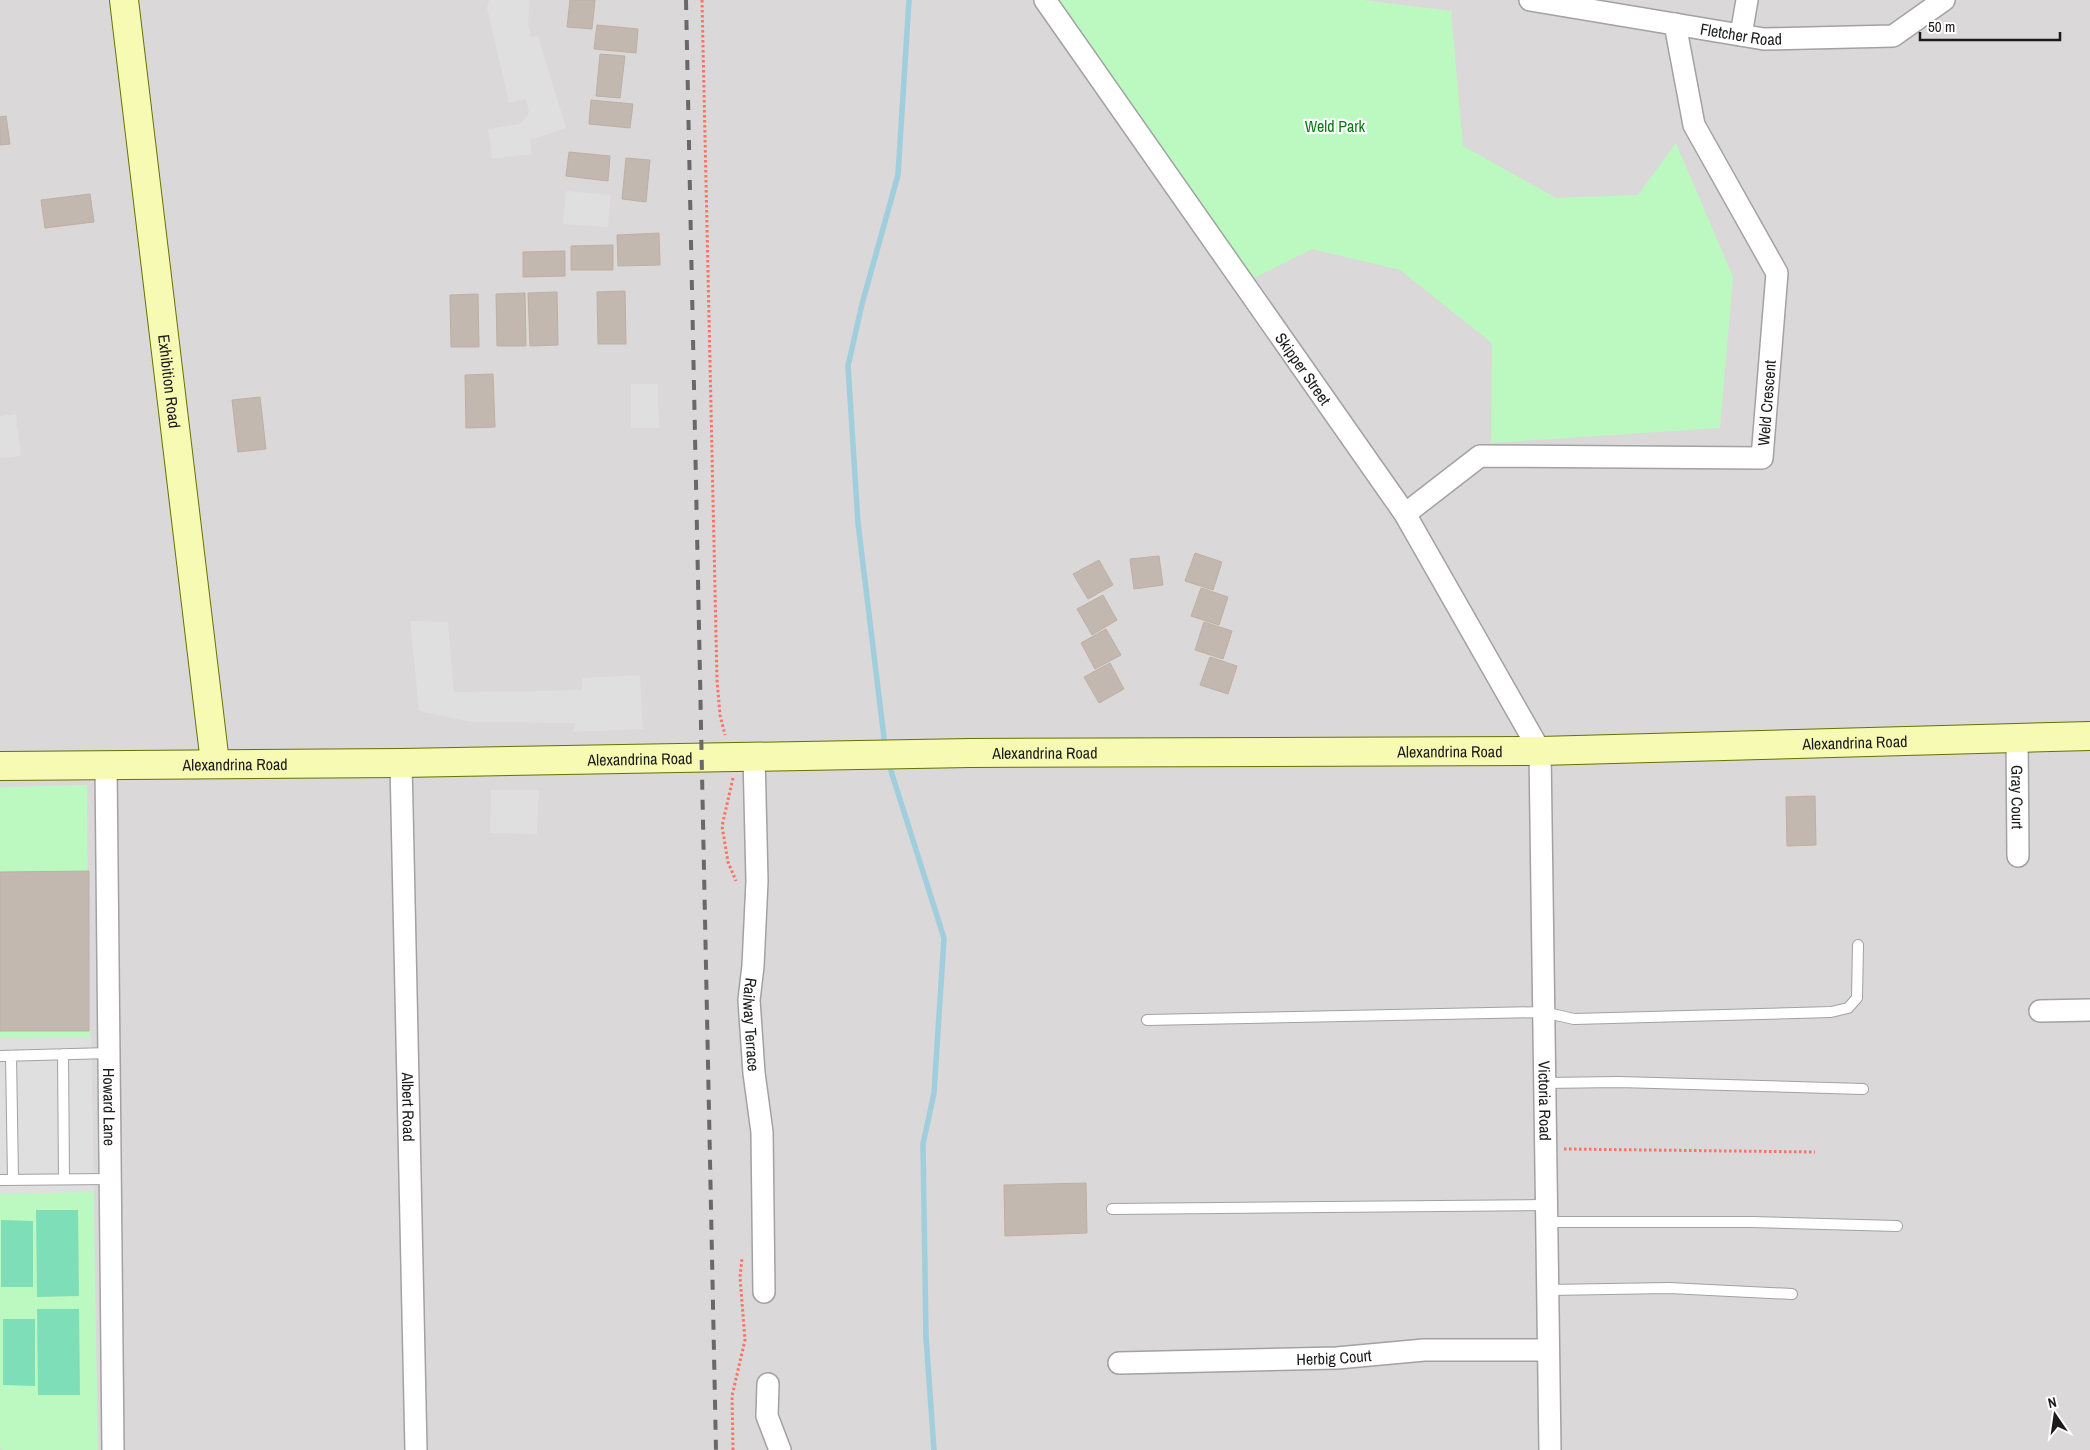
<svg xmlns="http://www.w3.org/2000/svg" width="2090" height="1450" viewBox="0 0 2090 1450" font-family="'Archivo Narrow',sans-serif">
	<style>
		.residential { fill: #dad8d8 }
		.park { fill: #bbf9c0 }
		.pitch { fill: #7ddeb8 }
		.parking { fill: #dfdfdf }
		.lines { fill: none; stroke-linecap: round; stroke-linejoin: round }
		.stream { stroke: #a0cedc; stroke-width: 5.5 }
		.building { fill: #c2b8b0; stroke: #bfafa3 }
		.lane-casing { stroke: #a2a2a2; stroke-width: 12 }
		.street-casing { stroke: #a2a2a2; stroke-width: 24 }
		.secondary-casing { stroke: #667203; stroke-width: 30 }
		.path { stroke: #fb7364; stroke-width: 3; stroke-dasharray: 2.5 2.5; stroke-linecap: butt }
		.lane { stroke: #fff; stroke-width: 10 }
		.street { stroke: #fff; stroke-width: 21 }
		.secondary { stroke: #f6fab2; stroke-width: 28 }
		.rail { stroke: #696969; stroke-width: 4; stroke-dasharray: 10 10; stroke-linecap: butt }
		.labels { text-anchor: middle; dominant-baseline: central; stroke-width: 4.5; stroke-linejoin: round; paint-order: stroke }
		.street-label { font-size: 16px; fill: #1b1b1b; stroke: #fff }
		.park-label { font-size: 16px; fill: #0a7913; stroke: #fff }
	</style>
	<rect width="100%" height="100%" fill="#ede9e1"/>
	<!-- residential -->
	<path class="residential" d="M 0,0 L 2090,0 L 2090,1450 L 0,1450 Z"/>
	<!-- park -->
	<path class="park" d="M 1049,0 L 1363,0 L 1451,11 L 1463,146 L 1556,198 L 1638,195 L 1676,143 L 1733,277 L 1720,428 L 1491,443 L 1492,343 L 1400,270 L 1312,249 L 1246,282 Z
		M 87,785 L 89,1031 L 91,1037 L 98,1450 L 4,1450 L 0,1448 L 0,787 Z"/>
	<!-- pitch -->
	<path class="pitch" d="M 36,1210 L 78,1210 L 79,1296 L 37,1297 Z
		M 1,1220 L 33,1221 L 33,1287 L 1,1287 Z
		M 37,1309 L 79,1309 L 80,1395 L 38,1395 Z
		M 3,1319 L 35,1319 L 35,1386 L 3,1385 Z"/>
	<!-- parking -->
	<path class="parking" d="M 489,0 L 530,0 L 528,22 L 531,37 L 538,36 L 566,128 L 530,140 L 532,154 L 492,159 L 488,129 L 519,124 L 525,119 L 529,112 L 526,99 L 509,103 L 487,8 Z
		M 566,191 L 611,195 L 608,227 L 563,224 Z
		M 631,384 L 658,384 L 659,428 L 631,428 Z
		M 16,414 L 21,456 L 0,458 L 0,416 Z
		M 410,621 L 448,622 L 454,692 L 582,690 L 582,678 L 640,675 L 643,729 L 573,732 L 576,723 L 471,722 L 419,711 Z
		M 491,790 L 539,790 L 537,834 L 490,833 Z
		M 91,1037 L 94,1192 L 0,1194 L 0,1038 Z"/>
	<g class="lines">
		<!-- stream -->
		<path class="stream" d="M 884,738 L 858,523 L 848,366 L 862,304 L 898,175 L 909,0
			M 891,771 L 944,938 L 934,1093 L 923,1144 L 926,1337 L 934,1450"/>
	</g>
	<!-- building -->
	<path class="building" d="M 570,0 L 595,0 L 592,29 L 567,27 Z
		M 597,25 L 638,29 L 636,53 L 594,49 Z
		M 600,54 L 625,56 L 620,98 L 596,96 Z
		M 591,100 L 633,104 L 630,128 L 589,124 Z
		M 6,116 L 10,144 L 0,145 L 0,117 Z
		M 569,152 L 610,156 L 608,181 L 566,176 Z
		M 626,158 L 650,160 L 646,202 L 622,199 Z
		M 90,194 L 94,222 L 45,228 L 41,200 Z
		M 659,233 L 660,265 L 618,266 L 617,235 Z
		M 613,245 L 613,270 L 571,270 L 571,246 Z
		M 565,251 L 565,276 L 523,277 L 523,252 Z
		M 625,291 L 626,344 L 598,344 L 597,292 Z
		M 557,292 L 558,345 L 530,346 L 528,293 Z
		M 525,293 L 526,346 L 497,346 L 496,294 Z
		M 478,294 L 479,347 L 451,347 L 450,295 Z
		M 493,374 L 495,427 L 466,428 L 465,375 Z
		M 260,397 L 266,449 L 238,452 L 232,400 Z
		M 1195,553 L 1222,562 L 1213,590 L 1185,581 Z
		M 1159,556 L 1163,585 L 1134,589 L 1130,559 Z
		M 1099,560 L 1113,585 L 1088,599 L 1073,574 Z
		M 1201,588 L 1228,597 L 1219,625 L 1191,616 Z
		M 1103,595 L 1117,620 L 1092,635 L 1077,609 Z
		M 1204,622 L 1232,631 L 1223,659 L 1195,650 Z
		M 1106,629 L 1121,655 L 1095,669 L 1081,643 Z
		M 1210,657 L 1237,666 L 1228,694 L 1200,685 Z
		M 1110,663 L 1124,689 L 1099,703 L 1084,677 Z
		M 1815,796 L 1816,845 L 1787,846 L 1786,797 Z
		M 89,871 L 89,1031 L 0,1031 L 0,872 Z
		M 1086,1183 L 1087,1233 L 1005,1236 L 1004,1185 Z"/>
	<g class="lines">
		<defs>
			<path id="lane" d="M 1147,1020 L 1543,1012 L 1574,1019 L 1831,1012 L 1848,1008 L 1857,998 L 1858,945
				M 63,1054 L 64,1179
				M 0,1056 L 109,1053
				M 11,1056 L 13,1179
				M 1544,1083 L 1619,1082 L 1863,1089
				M 0,1180 L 110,1179
				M 1112,1209 L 1546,1205
				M 1547,1222 L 1751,1222 L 1897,1226
				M 1548,1290 L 1669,1288 L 1792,1294"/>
			<g id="street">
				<path id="s1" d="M 1045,0 L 1405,514 L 1540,751 L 1550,1450"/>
				<path id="s2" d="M 1530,0 L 1764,39 L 1893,36 L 1944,0"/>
				<path d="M 1741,35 L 1747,0"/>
				<path id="s3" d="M 1405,514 L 1480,456 L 1762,458 L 1777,273 L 1694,125 L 1675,24"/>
				<path id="s4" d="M 2017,737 L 2018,856"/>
				<path id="s5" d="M 754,756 L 757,881 L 753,966 L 749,1000 L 754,1073 L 762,1132 L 764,1292"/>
				<path id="s6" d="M 401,763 L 416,1450"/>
				<path id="s7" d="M 106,765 L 113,1450"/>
				<path d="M 2040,1011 L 2090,1010"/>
				<path id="s8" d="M 1119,1363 L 1337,1358 L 1424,1350 L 1548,1350"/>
				<path d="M 768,1384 L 767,1416 L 780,1450"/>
			</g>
			<g id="secondary">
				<path id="s9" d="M 124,0 L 215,763"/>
				<path id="s10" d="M 0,766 L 401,763 L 970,753 L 1540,751 L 2090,736"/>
			</g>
		</defs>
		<!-- lane casing -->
		<use href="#lane" class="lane-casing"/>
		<!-- street casing -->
		<use href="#street" class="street-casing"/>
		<!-- secondary casing -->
		<use href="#secondary" class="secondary-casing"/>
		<!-- path -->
		<path class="path" d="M 702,0 L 717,680 L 720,715 L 725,735
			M 733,778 L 722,826 L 728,862 L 736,881
			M 1564,1149 L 1815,1152
			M 733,1450 L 732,1396 L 745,1340 L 740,1277 L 742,1258"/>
		<!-- lane -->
		<use href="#lane" class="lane"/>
		<!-- street -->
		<use href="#street" class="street"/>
		<!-- secondary -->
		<use href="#secondary" class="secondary"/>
		<!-- rail -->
		<path class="rail" d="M 686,0 L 716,1450"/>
	</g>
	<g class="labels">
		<!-- street labels -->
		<g class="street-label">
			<text stroke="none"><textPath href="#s2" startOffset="214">Fletcher Road</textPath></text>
			<text stroke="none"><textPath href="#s1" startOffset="450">Skipper Street</textPath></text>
			<text stroke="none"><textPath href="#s9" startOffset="384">Exhibition Road</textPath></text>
			<text stroke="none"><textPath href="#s3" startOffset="432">Weld Crescent</textPath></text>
			<text stroke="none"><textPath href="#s10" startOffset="1855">Alexandrina Road</textPath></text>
			<text stroke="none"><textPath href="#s10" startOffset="1450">Alexandrina Road</textPath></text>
			<text stroke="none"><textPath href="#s10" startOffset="1045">Alexandrina Road</textPath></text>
			<text stroke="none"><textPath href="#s10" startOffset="640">Alexandrina Road</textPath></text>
			<text stroke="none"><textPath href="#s10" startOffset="235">Alexandrina Road</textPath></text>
			<text stroke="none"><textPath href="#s4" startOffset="60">Gray Court</textPath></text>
			<text stroke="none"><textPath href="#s5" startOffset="269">Railway Terrace</textPath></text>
			<text stroke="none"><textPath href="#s1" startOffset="1250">Victoria Road</textPath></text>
			<text stroke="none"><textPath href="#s7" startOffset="342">Howard Lane</textPath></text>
			<text stroke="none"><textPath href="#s6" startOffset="344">Albert Road</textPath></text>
			<text stroke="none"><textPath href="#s8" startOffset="215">Herbig Court</textPath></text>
		</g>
		<!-- park labels -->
		<g class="park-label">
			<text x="1335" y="126">Weld Park</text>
		</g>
	</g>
	<!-- north arrow -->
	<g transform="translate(2055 1415) rotate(347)" stroke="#ffffff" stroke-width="4" paint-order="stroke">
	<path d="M0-4L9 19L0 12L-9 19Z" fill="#1b1b1b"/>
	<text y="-8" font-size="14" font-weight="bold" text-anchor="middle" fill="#1b1b1b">N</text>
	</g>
	<!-- scale -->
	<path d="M1920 32v8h140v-8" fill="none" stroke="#1b1b1b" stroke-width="2.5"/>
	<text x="1928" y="32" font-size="15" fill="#1b1b1b" stroke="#ffffff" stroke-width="4" paint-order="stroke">50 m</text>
</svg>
